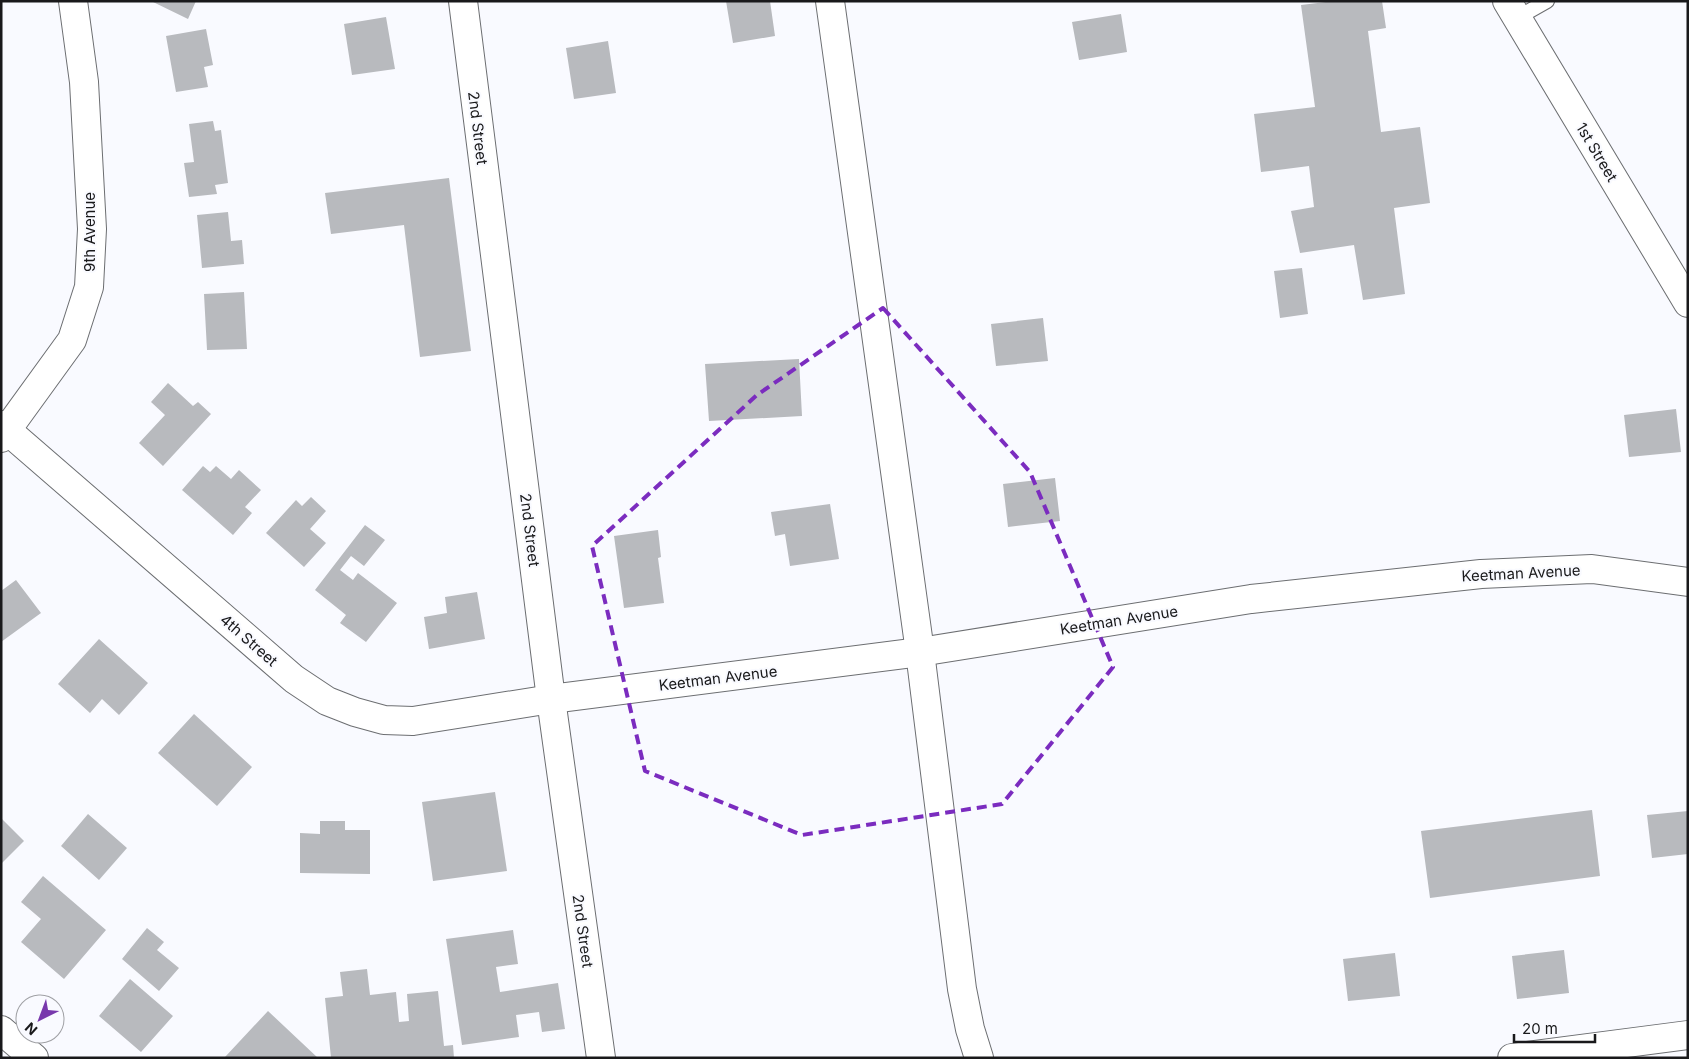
<svg xmlns="http://www.w3.org/2000/svg" width="1689" height="1059" viewBox="0 0 1689 1059" font-family="Inter,sans-serif">
	<style>
		.building { fill: #b8babe }
		.lines { fill: none; stroke-linecap: round; stroke-linejoin: round }
		.service-casing { stroke: #6c6e71; stroke-width: 16 }
		.minor-casing { stroke: #6c6e71; stroke-width: 30 }
		.tertiary-casing { stroke: #6c6e71; stroke-width: 30 }
		.service { stroke: #fff; stroke-width: 14 }
		.minor { stroke: #fff; stroke-width: 28 }
		.tertiary { stroke: #fff; stroke-width: 28 }
		.marked { fill: none; stroke: #7b2cbf; stroke-width: 4; stroke-dasharray: 10 6; stroke-linejoin: round }
		.labels { text-anchor: middle; dominant-baseline: central; stroke-width: 4; stroke-linejoin: round; paint-order: stroke }
		.street-label { font-size: 15px; fill: #19191b; stroke: #f9faff }
	</style>
	<rect width="100%" height="100%" fill="#f9faff"/>
	<!-- building -->
	<path class="building" d="M 151,1 L 196,1 L 188,19 Z
		M 726,1 L 770,1 L 775,36 L 733,43 Z
		M 1334,1 L 1382,1 L 1386,28 L 1368,31 L 1381,132 L 1420,127 L 1430,203 L 1394,208 L 1405,294 L 1363,300 L 1354,245 L 1300,253 L 1291,211 L 1314,207 L 1309,166 L 1261,172 L 1254,114 L 1315,107 L 1301,5 Z
		M 1121,14 L 1127,52 L 1079,60 L 1072,22 Z
		M 386,17 L 395,69 L 352,75 L 344,24 Z
		M 206,29 L 213,65 L 204,67 L 208,87 L 176,92 L 166,36 Z
		M 608,41 L 616,93 L 574,99 L 566,48 Z
		M 213,121 L 215,131 L 221,130 L 228,183 L 215,185 L 217,194 L 189,197 L 184,163 L 194,162 L 189,124 Z
		M 449,178 L 471,351 L 420,357 L 404,225 L 331,234 L 325,193 Z
		M 228,212 L 231,241 L 242,240 L 244,264 L 202,268 L 197,215 Z
		M 1302,268 L 1308,314 L 1280,318 L 1274,271 Z
		M 244,292 L 247,349 L 207,350 L 204,294 Z
		M 1043,318 L 1048,361 L 996,366 L 991,324 Z
		M 799,359 L 802,416 L 709,421 L 705,364 Z
		M 168,383 L 193,406 L 198,402 L 211,414 L 163,466 L 139,443 L 165,415 L 151,402 Z
		M 1676,409 L 1681,452 L 1629,457 L 1624,415 Z
		M 203,466 L 210,472 L 216,466 L 231,479 L 239,470 L 261,490 L 245,507 L 252,513 L 233,535 L 182,490 Z
		M 1055,478 L 1060,521 L 1008,527 L 1003,484 Z
		M 311,497 L 326,511 L 310,529 L 326,543 L 304,567 L 266,533 L 296,500 L 302,506 Z
		M 830,504 L 839,559 L 790,566 L 785,534 L 775,536 L 771,512 Z
		M 365,525 L 385,540 L 364,566 L 351,556 L 340,570 L 353,580 L 358,573 L 397,603 L 366,642 L 340,623 L 346,615 L 315,590 Z
		M 658,530 L 661,557 L 658,558 L 664,603 L 624,608 L 614,536 Z
		M 16,580 L 41,613 L 1,642 L 1,591 Z
		M 477,592 L 485,639 L 429,649 L 424,617 L 447,613 L 445,597 Z
		M 99,639 L 148,683 L 119,715 L 102,699 L 90,713 L 58,684 Z
		M 194,714 L 252,767 L 217,806 L 158,753 Z
		M 495,792 L 507,871 L 433,881 L 422,802 Z
		M 1592,810 L 1600,876 L 1430,898 L 1421,831 Z
		M 1688,811 L 1688,854 L 1652,858 L 1647,815 Z
		M 88,814 L 127,848 L 99,880 L 61,846 Z
		M 1,818 L 24,841 L 1,864 Z
		M 320,821 L 345,821 L 345,830 L 370,830 L 370,874 L 300,873 L 300,833 L 320,834 Z
		M 43,876 L 106,930 L 64,979 L 21,942 L 41,919 L 21,902 Z
		M 147,928 L 164,942 L 157,950 L 179,968 L 159,991 L 122,959 Z
		M 513,930 L 518,964 L 496,967 L 500,992 L 558,983 L 565,1029 L 542,1032 L 539,1012 L 516,1015 L 519,1037 L 462,1045 L 446,939 Z
		M 1564,950 L 1569,993 L 1517,999 L 1512,956 Z
		M 1395,953 L 1400,996 L 1348,1001 L 1343,959 Z
		M 367,969 L 370,995 L 396,992 L 399,1022 L 409,1021 L 407,994 L 438,991 L 444,1046 L 453,1045 L 454,1058 L 331,1058 L 325,998 L 343,996 L 340,972 Z
		M 130,979 L 173,1016 L 141,1052 L 99,1016 Z
		M 268,1011 L 318,1058 L 225,1057 Z"/>
	<g class="lines">
		<defs>
			<path id="service" d="M 1517,18 L 1547,1"/>
			<path id="minor" d="M 463,1 L 551,699 L 601,1058
				M 830,1 L 920,652 L 962,989 L 970,1029 L 979,1058
				M 1507,1 L 1688,303
				M 1,438 L 72,340 L 89,287 L 92,229 L 84,82 L 73,1
				M 1,1030 L 34,1058
				M 1512,1058 L 1688,1035"/>
			<path id="tertiary" d="M 1,425 L 294,679 L 327,701 L 355,712 L 384,720 L 413,721 L 551,699 L 920,652 L 1251,599 L 1481,574 L 1592,569 L 1688,582"/>
		</defs>
		<!-- service casing -->
		<use href="#service" class="service-casing"/>
		<!-- minor casing -->
		<use href="#minor" class="minor-casing"/>
		<!-- tertiary casing -->
		<use href="#tertiary" class="tertiary-casing"/>
		<!-- service -->
		<use href="#service" class="service"/>
		<!-- minor -->
		<use href="#minor" class="minor"/>
		<!-- tertiary -->
		<use href="#tertiary" class="tertiary"/>
	</g>
	<!-- marked area -->
	<path class="marked" d="M 883,308 L 1030,472 L 1113,667 L 1002,804 L 802,835 L 645,771 L 592,546 L 757,395 Z"/>
	<g class="labels">
		<!-- street labels -->
		<g class="street-label">
			<text transform="translate(478 128) rotate(83)">2nd Street</text>
			<text transform="translate(1597 152) rotate(59)">1st Street</text>
			<text transform="translate(89 232) rotate(-90)">9th Avenue</text>
			<text transform="translate(530 530) rotate(83)">2nd Street</text>
			<text transform="translate(1521 573) rotate(-3)">Keetman Avenue</text>
			<text transform="translate(1119 620) rotate(-9)">Keetman Avenue</text>
			<text transform="translate(249 640) rotate(41)">4th Street</text>
			<text transform="translate(718 678) rotate(-7)">Keetman Avenue</text>
			<text transform="translate(583 931) rotate(82)">2nd Street</text>
		</g>
	</g>
	<!-- border -->
	<rect width="1689" height="1059" fill="none" stroke="#19191b" stroke-width="5"/>
	<!-- north arrow -->
	<g transform="translate(40 1019) rotate(222)"><circle r="24" fill="#f9faff" stroke="#9fa0a4"/>
	<path d="M0-4L9 19L0 12L-9 19Z" fill="#7838ac"/>
	<text y="-8" font-size="14" font-weight="bold" text-anchor="middle" fill="#19191b">N</text>
	</g>
	<!-- scale -->
	<path d="M1514 1034v8h81v-8" fill="none" stroke="#19191b" stroke-width="2.5"/>
	<text x="1522" y="1034" font-size="15" fill="#19191b" stroke="#f9faff" stroke-width="4" paint-order="stroke">20 m</text>
</svg>
